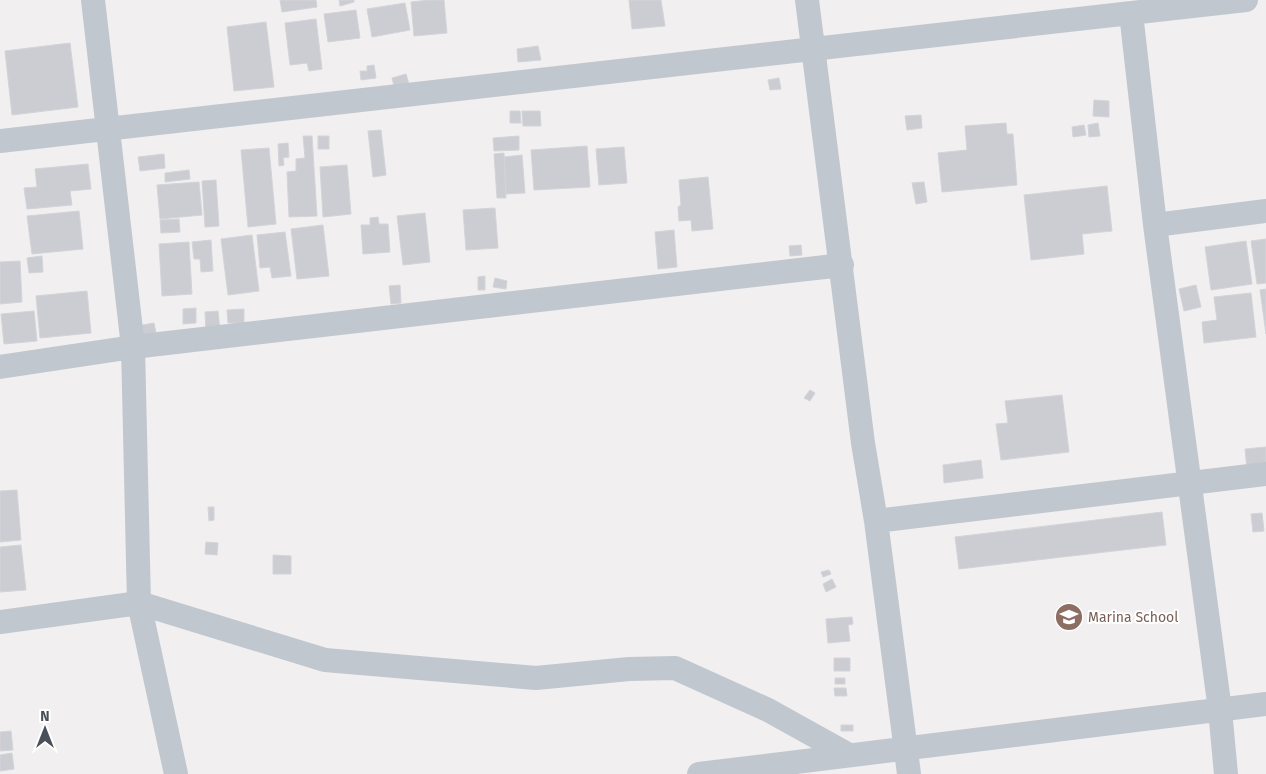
<svg xmlns="http://www.w3.org/2000/svg" width="1266" height="774" viewBox="0 0 1266 774" font-family="'Fira Sans',sans-serif">
	<style>
		.building { fill: #cccdd3; stroke: #d3d4d9 }
		.lines { fill: none; stroke-linecap: round; stroke-linejoin: round }
		.minor { stroke: #c1c7cf; stroke-width: 24 }
		.labels { text-anchor: middle; dominant-baseline: central; stroke-width: 4; stroke-linejoin: round; paint-order: stroke }
		.education-label { font-size: 14px; fill: #785e54; stroke: #fff; text-anchor: start }
	</style>
	<rect width="100%" height="100%" fill="#f1efef"/>
	<!-- building -->
	<path class="building" d="M 280,0 L 316,0 L 317,7 L 282,12 Z
		M 339,0 L 354,0 L 354,2 L 340,6 Z
		M 429,0 L 444,0 L 447,33 L 414,36 L 411,2 Z
		M 629,0 L 661,0 L 665,26 L 632,29 Z
		M 405,3 L 410,30 L 372,37 L 367,9 Z
		M 356,10 L 360,38 L 328,42 L 324,14 Z
		M 316,19 L 322,69 L 309,71 L 307,63 L 290,65 L 285,23 Z
		M 266,22 L 274,87 L 234,91 L 227,27 Z
		M 70,43 L 78,107 L 12,115 L 5,51 Z
		M 538,46 L 541,60 L 518,62 L 517,49 Z
		M 374,65 L 376,78 L 361,80 L 360,71 L 367,71 L 367,66 Z
		M 406,74 L 411,91 L 396,94 L 392,78 Z
		M 779,78 L 781,89 L 770,90 L 768,80 Z
		M 1094,100 L 1109,101 L 1109,117 L 1093,116 Z
		M 510,111 L 520,111 L 521,123 L 510,123 Z
		M 522,111 L 540,111 L 541,126 L 523,126 Z
		M 921,115 L 922,128 L 907,130 L 905,116 Z
		M 1006,123 L 1007,134 L 1013,134 L 1017,185 L 942,192 L 938,153 L 967,150 L 965,126 Z
		M 1098,123 L 1100,136 L 1089,137 L 1088,125 Z
		M 1084,125 L 1086,135 L 1073,137 L 1072,127 Z
		M 381,130 L 386,175 L 373,177 L 368,131 Z
		M 303,136 L 312,136 L 317,216 L 289,217 L 287,172 L 296,171 L 296,159 L 305,158 Z
		M 318,136 L 329,136 L 329,149 L 318,149 Z
		M 519,136 L 519,150 L 494,151 L 493,138 Z
		M 288,143 L 289,157 L 283,158 L 284,165 L 279,166 L 278,144 Z
		M 587,146 L 590,187 L 534,190 L 531,150 Z
		M 624,147 L 627,183 L 599,185 L 596,149 Z
		M 269,148 L 276,224 L 248,227 L 241,150 Z
		M 504,153 L 506,198 L 497,198 L 494,154 Z
		M 164,154 L 165,168 L 140,171 L 138,157 Z
		M 522,155 L 525,193 L 506,194 L 504,157 Z
		M 88,164 L 91,189 L 70,191 L 72,205 L 27,209 L 24,188 L 37,187 L 35,169 Z
		M 347,165 L 351,214 L 323,217 L 320,167 Z
		M 189,170 L 190,179 L 165,182 L 165,173 Z
		M 708,177 L 713,229 L 692,231 L 691,220 L 679,221 L 678,207 L 681,205 L 679,180 Z
		M 216,180 L 219,226 L 205,227 L 202,181 Z
		M 199,182 L 202,215 L 160,219 L 157,185 Z
		M 924,182 L 927,202 L 916,204 L 912,183 Z
		M 1107,186 L 1112,231 L 1082,234 L 1084,254 L 1031,260 L 1024,195 Z
		M 495,208 L 498,248 L 466,250 L 463,210 Z
		M 79,211 L 83,249 L 32,254 L 27,216 Z
		M 425,213 L 430,262 L 403,265 L 397,216 Z
		M 378,217 L 379,224 L 388,224 L 390,252 L 363,254 L 361,225 L 370,225 L 370,218 Z
		M 179,219 L 180,232 L 161,233 L 160,220 Z
		M 323,225 L 329,276 L 297,279 L 291,229 Z
		M 674,230 L 677,267 L 658,269 L 655,232 Z
		M 285,232 L 291,276 L 272,278 L 270,267 L 260,268 L 257,235 Z
		M 252,235 L 259,291 L 228,295 L 221,239 Z
		M 1266,239 L 1266,283 L 1257,284 L 1251,241 Z
		M 211,240 L 213,271 L 201,272 L 200,259 L 194,259 L 192,242 Z
		M 1246,241 L 1252,284 L 1211,290 L 1205,247 Z
		M 189,242 L 192,294 L 162,296 L 159,244 Z
		M 801,245 L 802,255 L 790,256 L 789,246 Z
		M 42,256 L 43,272 L 29,273 L 27,258 Z
		M 20,261 L 22,302 L 0,304 L 0,262 Z
		M 485,276 L 485,290 L 478,290 L 478,277 Z
		M 495,278 L 507,281 L 506,289 L 493,287 Z
		M 400,285 L 401,303 L 391,304 L 389,286 Z
		M 1196,285 L 1201,307 L 1184,311 L 1179,289 Z
		M 1266,289 L 1266,334 L 1260,290 Z
		M 87,291 L 91,333 L 40,338 L 36,296 Z
		M 1251,293 L 1256,337 L 1204,343 L 1202,322 L 1217,320 L 1214,297 Z
		M 196,308 L 196,323 L 183,324 L 183,309 Z
		M 244,309 L 244,323 L 228,323 L 227,310 Z
		M 34,311 L 37,341 L 4,344 L 1,314 Z
		M 218,311 L 220,331 L 206,332 L 205,312 Z
		M 154,323 L 157,338 L 140,341 L 137,326 Z
		M 810,390 L 815,393 L 810,401 L 804,398 Z
		M 1062,395 L 1069,452 L 1001,460 L 996,424 L 1008,423 L 1005,401 Z
		M 1266,447 L 1266,467 L 1247,469 L 1245,449 Z
		M 981,460 L 983,478 L 944,483 L 943,465 Z
		M 17,490 L 21,540 L 0,542 L 0,491 Z
		M 208,507 L 214,507 L 214,520 L 209,521 Z
		M 1162,512 L 1166,545 L 959,569 L 955,537 Z
		M 1262,513 L 1264,531 L 1253,532 L 1251,514 Z
		M 206,542 L 218,543 L 217,555 L 205,554 Z
		M 21,545 L 26,590 L 0,592 L 0,547 Z
		M 273,555 L 291,556 L 291,574 L 273,574 Z
		M 829,570 L 831,574 L 823,577 L 821,572 Z
		M 832,579 L 836,587 L 826,592 L 823,584 Z
		M 852,617 L 853,624 L 848,625 L 850,641 L 828,643 L 826,619 Z
		M 834,658 L 850,658 L 850,671 L 834,671 Z
		M 835,678 L 845,678 L 845,684 L 835,684 Z
		M 834,688 L 846,688 L 847,696 L 835,696 Z
		M 841,725 L 853,725 L 853,731 L 841,731 Z
		M 11,731 L 13,750 L 0,751 L 0,732 Z
		M 12,753 L 14,769 L 0,771 L 0,755 Z"/>
	<g class="lines">
		<!-- minor -->
		<path class="minor" d="M 93,0 L 133,347 L 139,603 L 176,774
			M 807,0 L 863,443 L 876,521 L 909,774
			M 1131,13 L 1155,225 L 1220,710 L 1226,774
			M 0,141 L 1246,0
			M 1155,225 L 1266,211
			M 0,367 L 133,347 L 842,265
			M 876,521 L 1266,474
			M 0,622 L 139,603 L 325,660 L 536,678 L 629,669 L 675,668 L 768,710 L 849,755
			M 699,774 L 1266,704"/>
	</g>
	<!-- icons -->
	<defs>
		<symbol id="school-disc" viewBox="-11 -11 22 22"><circle r="9.5" fill="#8d6e63" stroke="#fff"/><path d="M0-5L7-2L0 1L-7-2ZM-4 1L0 2.5L4 1V4Q0 6-4 4Z" fill="#fff"/></symbol>
	</defs>
	<g fill-rule="evenodd">
		<use href="#school-disc" x="1053" y="601" width="32" height="32"/>
	</g>
	<g class="labels">
		<!-- education labels -->
		<g class="education-label">
			<text x="1088" y="617">Marina School</text>
		</g>
	</g>
	<!-- north arrow -->
	<g transform="translate(45 729)" stroke="#ffffff" stroke-width="4" paint-order="stroke">
	<path d="M0-4L9 19L0 12L-9 19Z" fill="#49505a"/>
	<text y="-8" font-size="14" font-weight="bold" text-anchor="middle" fill="#49505a">N</text>
	</g>
</svg>
